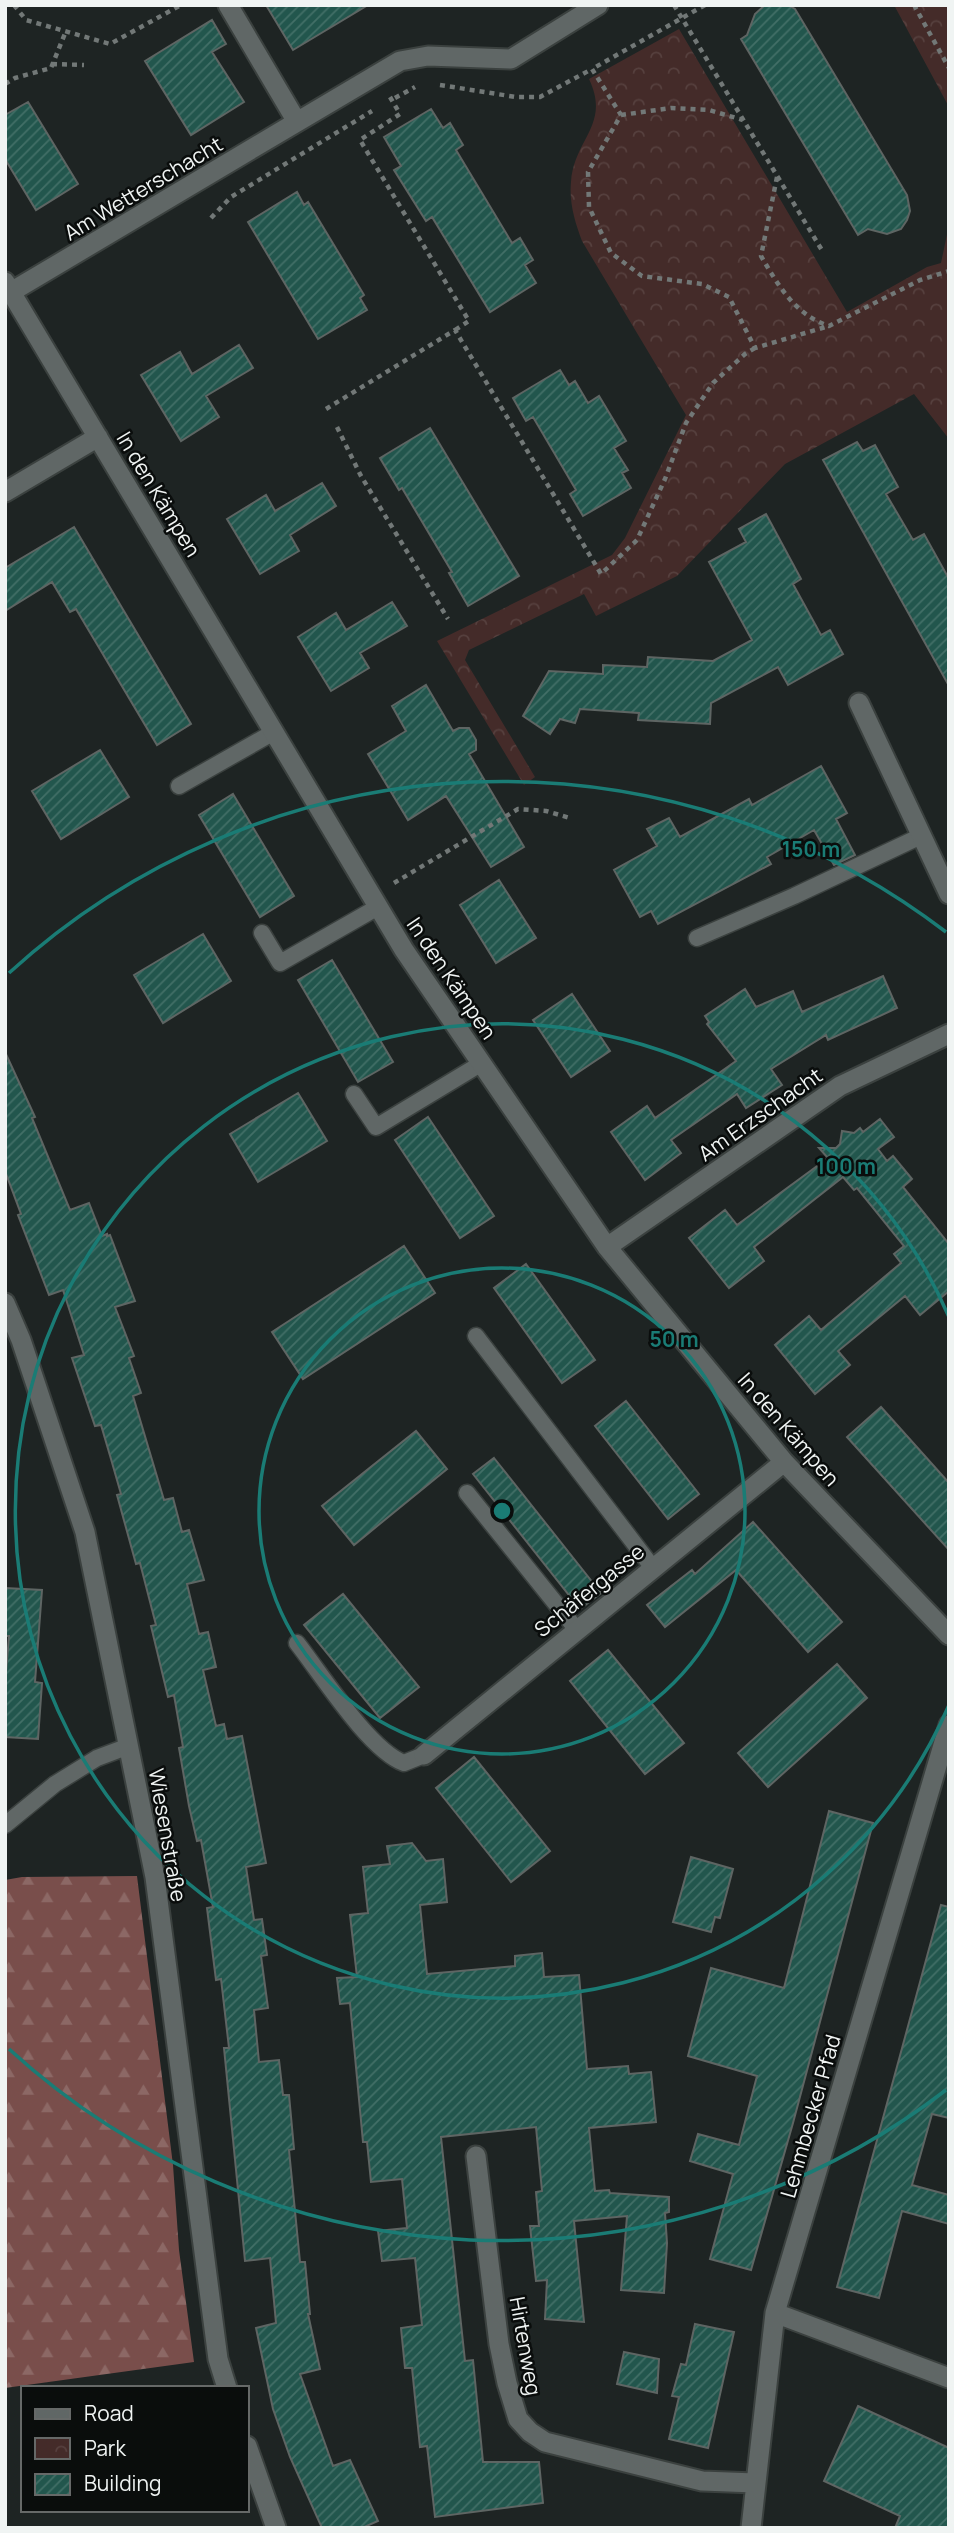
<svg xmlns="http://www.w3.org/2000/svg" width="954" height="2533" viewBox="0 0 954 2533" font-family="Manrope,sans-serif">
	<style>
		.forest { fill: url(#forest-firs) }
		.park { fill: url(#park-crowns) }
		.building { fill: url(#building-hatch); stroke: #5e6563; stroke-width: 2 }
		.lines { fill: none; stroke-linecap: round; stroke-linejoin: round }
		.service-casing { stroke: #3b413f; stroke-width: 19 }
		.minor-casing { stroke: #3b413f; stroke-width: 23 }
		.path { stroke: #727877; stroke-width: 4.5; stroke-dasharray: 5 5; stroke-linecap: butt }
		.service { stroke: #606766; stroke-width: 16 }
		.minor { stroke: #606766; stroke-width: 19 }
		.ring { fill: none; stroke: #1a7c75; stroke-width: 3.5 }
		.labels { text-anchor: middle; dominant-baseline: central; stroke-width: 5; stroke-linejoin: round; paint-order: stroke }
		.street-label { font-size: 21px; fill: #f0f4f3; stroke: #0a0d0c }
		.centre { fill: #1a7c75; stroke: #0a0d0c; stroke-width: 3.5 }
		.ring-label { font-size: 21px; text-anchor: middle; font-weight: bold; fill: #1a7c75; stroke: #0a0d0c; stroke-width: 5; stroke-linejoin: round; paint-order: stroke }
	</style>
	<defs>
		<pattern id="forest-firs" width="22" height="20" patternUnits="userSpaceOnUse" patternTransform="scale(1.75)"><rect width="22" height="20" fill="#794e4b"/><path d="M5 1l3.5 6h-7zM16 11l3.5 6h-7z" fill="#8c6865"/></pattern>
		<pattern id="park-crowns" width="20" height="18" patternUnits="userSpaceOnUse" patternTransform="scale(1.75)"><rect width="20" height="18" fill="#442b29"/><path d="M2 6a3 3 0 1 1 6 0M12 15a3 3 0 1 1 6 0" fill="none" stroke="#56403e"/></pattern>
		<pattern id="building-hatch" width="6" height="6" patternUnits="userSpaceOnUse" patternTransform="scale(1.75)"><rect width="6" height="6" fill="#22564d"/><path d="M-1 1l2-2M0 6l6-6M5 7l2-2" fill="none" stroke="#426f67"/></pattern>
	</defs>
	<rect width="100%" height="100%" fill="#1e2423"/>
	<!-- forest -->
	<path class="forest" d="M 137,1876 L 173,2165 L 179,2250 L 194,2362 L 5,2388 L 5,1880 L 22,1877 Z"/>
	<!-- park -->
	<path class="park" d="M 894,5 L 949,5 L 949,107 Z
		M 679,29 L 847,312 L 927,267 L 941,263 L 949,225 L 949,439 L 914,394 L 785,464 L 677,576 L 596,616 L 584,594 L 469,650 L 465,660 L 535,777 L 524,785 L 437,641 L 612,555 L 625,538 L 686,415 L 582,241 C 575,222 569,203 571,182 C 574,139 611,125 589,79 Z"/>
	<!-- building -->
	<path class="building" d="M 266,5 L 368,5 L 293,50 Z
		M 765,5 L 788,5 L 795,9 L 907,195 L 910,211 L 907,220 L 901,229 L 887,234 L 868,229 L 858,235 L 741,39 L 747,35 L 755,14 Z
		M 212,20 L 226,44 L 212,52 L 244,102 L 191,135 L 145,61 Z
		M 28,102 L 78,184 L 36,210 L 5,159 L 5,115 Z
		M 431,109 L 443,128 L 450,123 L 463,145 L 456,150 L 512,243 L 520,238 L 533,260 L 525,265 L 536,283 L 490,312 L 432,217 L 426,221 L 394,170 L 401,166 L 384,137 Z
		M 297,192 L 304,205 L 308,202 L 364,295 L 360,298 L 367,310 L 318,339 L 248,222 Z
		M 239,345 L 253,368 L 206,396 L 219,417 L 181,441 L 141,375 L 180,352 L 192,374 Z
		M 560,370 L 569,385 L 575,381 L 588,403 L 599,396 L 626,441 L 614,448 L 628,470 L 622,473 L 631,488 L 583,516 L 570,494 L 576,490 L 533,417 L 526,421 L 513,398 Z
		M 430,428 L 519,576 L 468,606 L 449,573 L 452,572 L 402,488 L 399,490 L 380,458 Z
		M 857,442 L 863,451 L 875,445 L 898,487 L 886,494 L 913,540 L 924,534 L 949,579 L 949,686 L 823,460 Z
		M 322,483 L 336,506 L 290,535 L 299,551 L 260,574 L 227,519 L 266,495 L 275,511 Z
		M 766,514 L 801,579 L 793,584 L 821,635 L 830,630 L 843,654 L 788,685 L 778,667 L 711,703 L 710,724 L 638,720 L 639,713 L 580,709 L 575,723 L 560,719 L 550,734 L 523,716 L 549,671 L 603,674 L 603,665 L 647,667 L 648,657 L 713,661 L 752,640 L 709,562 L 746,542 L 739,529 Z
		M 74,527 L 191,724 L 157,745 L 76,609 L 70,612 L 52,582 L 5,611 L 5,568 Z
		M 392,602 L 407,626 L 360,653 L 369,668 L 331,691 L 298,637 L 336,613 L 346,630 Z
		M 426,685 L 453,731 L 459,728 L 469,728 L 476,740 L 476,750 L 469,754 L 524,847 L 491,867 L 446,796 L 408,820 L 368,754 L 406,731 L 392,706 Z
		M 100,750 L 129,797 L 61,839 L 32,791 Z
		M 821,766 L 847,813 L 836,819 L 855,855 L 834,865 L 814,830 L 767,857 L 771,864 L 658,924 L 651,911 L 640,917 L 614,870 L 657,846 L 647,829 L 669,818 L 680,837 L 749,799 L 752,805 Z
		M 233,794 L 294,896 L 260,917 L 199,815 Z
		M 499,880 L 536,938 L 496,963 L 460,905 Z
		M 203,934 L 231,981 L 163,1023 L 134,975 Z
		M 332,960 L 393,1062 L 358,1082 L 298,980 Z
		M 883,976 L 897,1008 L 828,1040 L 826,1035 L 771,1069 L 782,1085 L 746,1108 L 737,1094 L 671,1140 L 681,1153 L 645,1180 L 611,1132 L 647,1106 L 655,1118 L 736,1061 L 707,1024 L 709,1022 L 705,1016 L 745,989 L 756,1007 L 793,991 L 802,1012 Z
		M 572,994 L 610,1051 L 571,1077 L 533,1020 Z
		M 5,1052 L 35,1117 L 32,1118 L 70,1210 L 89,1203 L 102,1236 L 107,1234 L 107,1236 L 110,1235 L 135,1301 L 115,1307 L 134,1356 L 129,1358 L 141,1393 L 133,1396 L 164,1500 L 173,1498 L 182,1532 L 189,1530 L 204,1580 L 187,1584 L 199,1634 L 208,1632 L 216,1667 L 203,1670 L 216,1726 L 224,1724 L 227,1739 L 242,1736 L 266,1863 L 246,1867 L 254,1920 L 262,1919 L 267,1955 L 261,1956 L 268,2008 L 254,2010 L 259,2062 L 279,2060 L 283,2095 L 289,2095 L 294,2149 L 289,2150 L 300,2262 L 305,2262 L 310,2314 L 308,2314 L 320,2369 L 300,2374 L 333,2466 L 350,2460 L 378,2521 L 362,2528 L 322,2528 L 290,2457 L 273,2409 L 256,2328 L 276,2323 L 270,2258 L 245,2261 L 224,2048 L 229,2048 L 221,1979 L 216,1980 L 207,1908 L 213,1907 L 201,1840 L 197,1841 L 189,1806 L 179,1748 L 183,1747 L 174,1695 L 168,1697 L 151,1626 L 156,1625 L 140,1563 L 136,1564 L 117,1495 L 121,1494 L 111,1459 L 101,1425 L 95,1426 L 72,1358 L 84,1355 L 63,1290 L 49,1295 L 18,1215 L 21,1214 L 5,1171 Z
		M 298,1093 L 327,1141 L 258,1182 L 230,1134 Z
		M 428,1117 L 494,1216 L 460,1238 L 395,1140 Z
		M 880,1119 L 894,1137 L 878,1149 L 887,1161 L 893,1156 L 912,1179 L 903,1187 L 949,1244 L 949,1291 L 920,1315 L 905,1296 L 838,1351 L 850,1365 L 815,1394 L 775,1345 L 809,1316 L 821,1330 L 901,1263 L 894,1254 L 904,1246 L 857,1188 L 854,1190 L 843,1177 L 754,1247 L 764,1261 L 729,1288 L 689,1238 L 725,1210 L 737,1225 L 828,1158 L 819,1148 L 836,1148 L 840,1144 L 842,1131 L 854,1133 L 860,1128 L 863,1132 Z
		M 404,1246 L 435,1293 L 303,1379 L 272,1332 Z
		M 526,1264 L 595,1360 L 562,1383 L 494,1288 Z
		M 626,1401 L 699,1494 L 668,1519 L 595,1426 Z
		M 881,1407 L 949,1483 L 949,1550 L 847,1437 Z
		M 416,1431 L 447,1469 L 354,1545 L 322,1506 Z
		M 494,1458 L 601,1593 L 580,1609 L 473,1474 Z
		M 753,1522 L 842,1622 L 808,1652 L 736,1570 L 665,1627 L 647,1605 L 692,1570 L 695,1574 Z
		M 5,1588 L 42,1590 L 35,1682 L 42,1683 L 38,1739 L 5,1737 L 5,1684 L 9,1636 L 5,1636 Z
		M 343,1594 L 419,1687 L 380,1718 L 304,1625 Z
		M 608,1650 L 684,1743 L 645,1774 L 570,1681 Z
		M 837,1664 L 867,1698 L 768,1787 L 738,1753 Z
		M 474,1757 L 550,1851 L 511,1882 L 436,1788 Z
		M 829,1811 L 873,1823 L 793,2123 L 751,2270 L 710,2259 L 733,2174 L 690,2161 L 698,2134 L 739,2145 L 757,2076 L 688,2056 L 711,1968 L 784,1988 Z
		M 412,1843 L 426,1861 L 443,1859 L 447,1902 L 420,1905 L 427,1974 L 515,1966 L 515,1956 L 542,1953 L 544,1977 L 579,1975 L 587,2069 L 628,2066 L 629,2074 L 651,2072 L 656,2122 L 589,2128 L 595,2191 L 609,2190 L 610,2193 L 669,2197 L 669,2212 L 665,2213 L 667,2243 L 664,2293 L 621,2290 L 627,2216 L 574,2221 L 584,2322 L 545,2319 L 547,2280 L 536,2281 L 530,2226 L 539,2226 L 536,2192 L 542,2191 L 536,2127 L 441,2137 L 465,2361 L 473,2360 L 483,2462 L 539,2462 L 543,2503 L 435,2517 L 427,2446 L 420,2447 L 412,2368 L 405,2368 L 401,2328 L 422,2325 L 415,2258 L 382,2261 L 378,2231 L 407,2228 L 402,2179 L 371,2182 L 367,2142 L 363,2142 L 350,2003 L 340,2004 L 337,1978 L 357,1977 L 350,1915 L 368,1913 L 363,1867 L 390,1864 L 387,1846 Z
		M 691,1857 L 733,1869 L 720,1918 L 715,1917 L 711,1932 L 673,1922 Z
		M 941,1905 L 949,1907 L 949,2118 L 932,2114 L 912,2185 L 949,2195 L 949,2224 L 902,2211 L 879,2298 L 837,2287 Z
		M 695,2324 L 734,2332 L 708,2448 L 669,2439 L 679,2397 L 672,2396 L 681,2364 L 686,2365 Z
		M 624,2352 L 659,2359 L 657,2393 L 617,2384 Z
		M 858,2406 L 949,2448 L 949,2528 L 895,2528 L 900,2516 L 824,2481 Z"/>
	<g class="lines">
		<defs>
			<path id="service" d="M 179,786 L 274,732
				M 262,933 L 280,963 L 378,907
				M 697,938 L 794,896 L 921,836
				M 354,1094 L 376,1127 L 482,1063
				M 476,1336 L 653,1568
				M 467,1493 L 577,1630
				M 297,1643 C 322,1675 369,1750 404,1763 L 424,1755
				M 5,1825 L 55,1784 L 97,1758 L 129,1746"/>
			<path id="minor" d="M 297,122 L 400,61 L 428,56 L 511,59 L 598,5
				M 5,282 L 404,950 L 607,1247 L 784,1462 L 949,1635
				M 11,292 L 297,122 L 228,5
				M 5,492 L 98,437
				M 859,703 L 949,894
				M 607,1247 L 840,1086 L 949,1034
				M 5,1303 L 21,1340 L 85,1532 L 155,1877 L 218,2359 L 227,2388
				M 424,1755 L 784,1462
				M 476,2156 L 499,2344 L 507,2383 L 518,2419 L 530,2432 L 545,2442 L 702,2481 L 755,2483
				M 775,2313 L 949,2378
				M 247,2446 L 276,2528
				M 751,2528 L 775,2313 L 949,1725"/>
		</defs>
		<!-- service casing -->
		<use href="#service" class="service-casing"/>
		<!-- minor casing -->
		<use href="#minor" class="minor-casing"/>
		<!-- path -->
		<path class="path" d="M 14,5 L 26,20 L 110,44 L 181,5
			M 674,5 L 823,252
			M 705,5 L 592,69 L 621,115 L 588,172 L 589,207 L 611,253 L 642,276 L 702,284 L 729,297 L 755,348 L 829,326
			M 914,5 L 949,68
			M 52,64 L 84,65
			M 5,84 L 15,78 L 51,68 L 66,31
			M 440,85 L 516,97 L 540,97 L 592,69
			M 390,97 L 400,114 L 360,140 L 469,321 L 455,330
			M 395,98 L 415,87
			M 621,115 L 671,108 L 709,110 L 743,120
			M 777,177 L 761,256 C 778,285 795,315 829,326 L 920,280 L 949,271
			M 211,218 L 231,197 L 372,111
			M 326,409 L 455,330 L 601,574 L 637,540 L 665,479 L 686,423 L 713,383 L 745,354 L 755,348
			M 337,427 L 361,476 L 448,619
			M 394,883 L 518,809 L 546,811 L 570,818"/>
		<!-- service -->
		<use href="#service" class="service"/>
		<!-- minor -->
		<use href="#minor" class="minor"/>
	</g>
	<!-- distance rings -->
	<g class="ring">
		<circle cx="502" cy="1511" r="243"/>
		<path d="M949 1705A487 487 0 1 1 949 1317"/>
		<path d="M946 2090A730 730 0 0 1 9 2049M9 973A730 730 0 0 1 946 932"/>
	</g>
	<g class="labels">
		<!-- street labels -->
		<g class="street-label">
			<text transform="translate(143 188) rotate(-31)">Am Wetterschacht</text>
			<text transform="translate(159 494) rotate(59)">In den Kämpen</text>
			<text transform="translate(452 978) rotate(56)">In den Kämpen</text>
			<text transform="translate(760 1114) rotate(-35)">Am Erzschacht</text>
			<text transform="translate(789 1429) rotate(49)">In den Kämpen</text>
			<text transform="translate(589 1590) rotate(-39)">Schäfergasse</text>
			<text transform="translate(168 1835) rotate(80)">Wiesenstraße</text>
			<text transform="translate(810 2116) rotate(-74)">Lehmbecker Pfad</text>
			<text transform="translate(526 2346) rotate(80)">Hirtenweg</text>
		</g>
	</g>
	<circle cx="502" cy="1511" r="10" class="centre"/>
	<g class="ring-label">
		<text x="811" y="857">150 m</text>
		<text x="846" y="1174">100 m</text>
		<text x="674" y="1347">50 m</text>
	</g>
	<!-- border -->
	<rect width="954" height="2533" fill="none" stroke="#f0f4f3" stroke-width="14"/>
	<!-- legend -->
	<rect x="21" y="2386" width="228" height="126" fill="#0a0d0c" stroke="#666968" stroke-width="2"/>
	<rect x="35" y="2409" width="35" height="10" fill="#606766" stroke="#666968" stroke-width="2"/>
	<text x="84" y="2421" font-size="21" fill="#f0f4f3">Road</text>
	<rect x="35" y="2438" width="35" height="21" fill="url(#park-crowns)" stroke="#666968" stroke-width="2"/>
	<text x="84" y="2456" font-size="21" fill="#f0f4f3">Park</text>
	<rect x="35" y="2474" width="35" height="21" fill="url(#building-hatch)" stroke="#666968" stroke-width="2"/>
	<text x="84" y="2491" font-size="21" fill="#f0f4f3">Building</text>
</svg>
